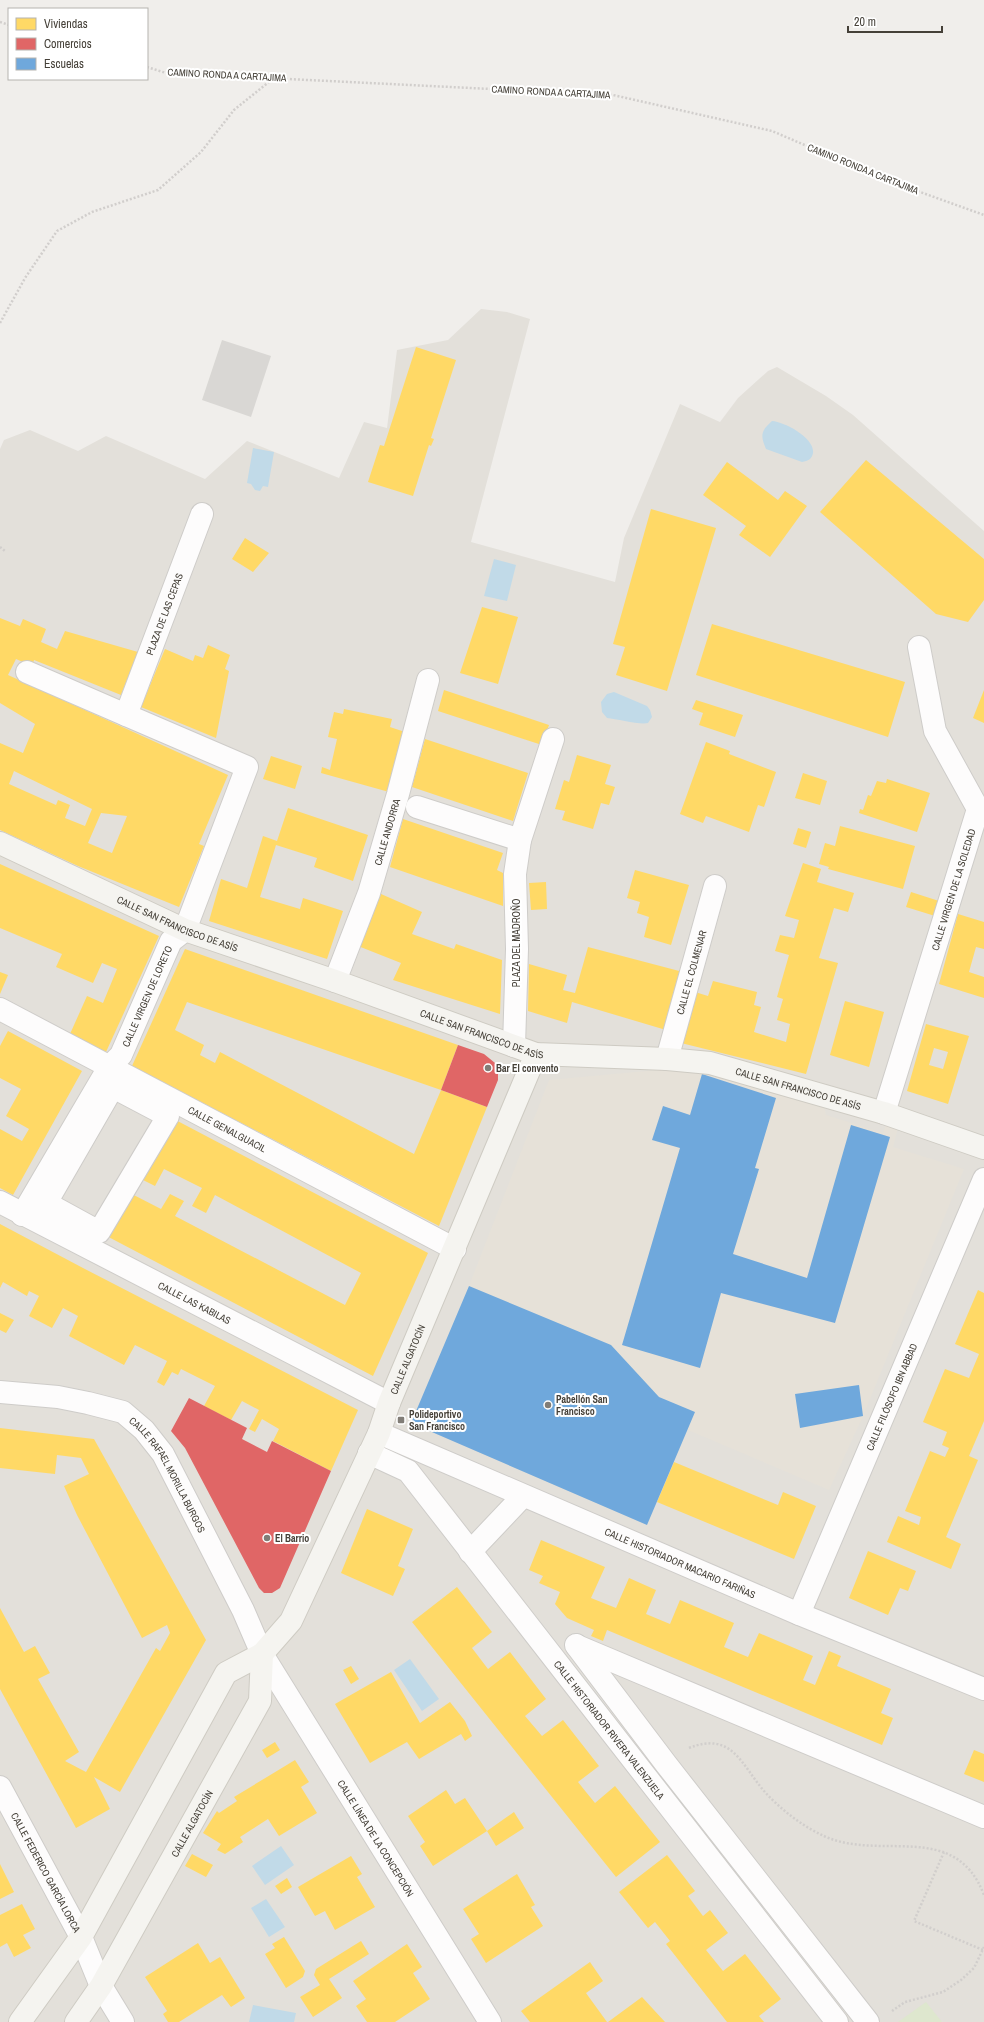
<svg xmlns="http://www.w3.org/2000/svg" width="984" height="2022" viewBox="0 0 984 2022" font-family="'Archivo Narrow',sans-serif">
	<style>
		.residential { fill: #e3e0da }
		.education { fill: #e6e1d8 }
		.green { fill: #dee7ce }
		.water { fill: #c1dae8 }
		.homes { fill: #ffd966; fill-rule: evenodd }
		.shops { fill: #e06666 }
		.schools { fill: #6fa8dc }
		.building { fill: #d9d7d4 }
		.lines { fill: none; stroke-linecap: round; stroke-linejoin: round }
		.street-casing { stroke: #ceccc9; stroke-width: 24 }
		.secondary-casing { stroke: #cecbc3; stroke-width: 24 }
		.path { stroke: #d1cecc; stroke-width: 2.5; stroke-dasharray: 2 2; stroke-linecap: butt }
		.street { stroke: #fdfcfc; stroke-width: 22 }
		.secondary { stroke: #f5f4f0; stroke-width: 22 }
		.poi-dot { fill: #817d77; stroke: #fff; stroke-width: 1.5 }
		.labels { text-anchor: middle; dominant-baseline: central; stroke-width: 4; stroke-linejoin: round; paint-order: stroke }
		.street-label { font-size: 10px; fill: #454038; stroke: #fff }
		.poi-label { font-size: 10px; font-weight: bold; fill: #454038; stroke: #fff; text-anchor: start }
	</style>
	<rect width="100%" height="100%" fill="#f0eeeb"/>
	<!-- residential -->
	<path class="residential" d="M 481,309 L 507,312 L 530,319 L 471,542 L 615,582 L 624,538 L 680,404 L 720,422 L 738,398 L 768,371 L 777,367 L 826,396 L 853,415 L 984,531 L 984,2022 L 0,2022 L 0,449 L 4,440 L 30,430 L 78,451 L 106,436 L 205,479 L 247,441 L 339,478 L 364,422 L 387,428 L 397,350 L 448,340 Z"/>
	<!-- education -->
	<path class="education" d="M 690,1067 L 824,1106 L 826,1115 L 883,1133 L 887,1123 L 898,1127 L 893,1147 L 964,1169 L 863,1416 L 829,1490 L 688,1430 L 695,1412 L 659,1397 L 611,1345 L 469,1286 L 549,1080 Z"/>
	<!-- green -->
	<path class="green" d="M 926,2002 L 942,2022 L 898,2022 Z"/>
	<!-- water -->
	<path class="water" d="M 772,421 C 785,422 815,438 813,453 C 812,459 808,461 802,462 L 766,449 C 760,435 761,431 772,421 Z
		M 253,448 L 274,452 L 268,487 L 263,486 L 260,491 L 255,490 L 251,484 L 247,483 Z
		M 494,559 L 516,565 L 507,601 L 484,596 Z
		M 614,692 L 647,706 L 650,710 L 652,717 L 648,723 C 640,725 617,719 607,718 L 602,712 L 601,702 L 607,694 Z
		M 410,1659 L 439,1699 L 422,1711 L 394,1670 Z
		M 281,1846 L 294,1865 L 265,1885 L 252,1866 Z
		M 266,1899 L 285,1927 L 269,1937 L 251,1908 Z
		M 253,2005 L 296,2013 L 294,2022 L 249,2022 Z"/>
	<!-- homes -->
	<path class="homes" d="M 416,347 L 456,360 L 431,438 L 434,439 L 431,446 L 429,445 L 413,496 L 368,482 L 380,445 L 384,446 Z
		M 866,460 L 984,559 L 984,600 L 968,622 L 936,614 L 820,512 Z
		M 727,462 L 778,500 L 785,491 L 807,506 L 770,557 L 739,535 L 746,526 L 703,495 Z
		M 651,509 L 716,528 L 667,691 L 616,675 L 625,647 L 613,644 Z
		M 245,538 L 269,553 L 253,572 L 232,559 Z
		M 482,607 L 518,617 L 498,684 L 460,673 Z
		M 0,618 L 20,626 L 23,619 L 46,629 L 41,642 L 57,649 L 65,631 L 138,652 L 121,695 L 34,660 L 32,666 L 16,659 L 8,675 L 228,775 L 199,844 L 204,846 L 179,907 L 78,866 L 0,830 L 0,743 L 23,753 L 35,724 L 0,703 ZM 14,771 L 92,809 L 85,826 L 65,818 L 70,805 L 58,800 L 56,805 L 9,784 ZM 101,813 L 127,816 L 112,853 L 88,843 Z
		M 712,624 L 905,682 L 888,737 L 696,675 Z
		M 208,645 L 230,655 L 225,669 L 229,671 L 216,738 L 141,707 L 165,649 L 193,661 L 195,655 L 203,658 Z
		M 444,690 L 549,725 L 542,745 L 438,711 Z
		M 984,690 L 984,723 L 973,718 Z
		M 696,700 L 743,715 L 735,737 L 699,725 L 703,713 L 692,709 Z
		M 344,709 L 392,719 L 390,727 L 405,732 L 389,792 L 321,773 L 322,767 L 330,770 L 337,739 L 328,737 L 334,712 L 343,714 Z
		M 425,739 L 528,773 L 513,821 L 412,787 Z
		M 706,742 L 730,751 L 729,754 L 776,772 L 764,807 L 758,805 L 749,832 L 706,816 L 703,823 L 680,814 Z
		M 577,755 L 611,765 L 605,784 L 615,787 L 609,805 L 601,803 L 593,829 L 562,820 L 565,811 L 555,809 L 564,780 L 569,782 Z
		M 271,756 L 302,766 L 295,789 L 263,779 Z
		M 803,773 L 827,781 L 820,805 L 795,798 Z
		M 887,779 L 930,793 L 917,832 L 859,813 L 860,809 L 863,810 L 868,795 L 871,796 L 877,781 L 886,783 Z
		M 288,808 L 368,835 L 353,881 L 314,867 L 317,858 L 276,845 L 260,897 L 300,909 L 303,898 L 343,911 L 327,959 L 209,921 L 221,879 L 247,888 L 263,836 L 277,841 Z
		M 403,819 L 503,853 L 497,870 L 503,873 L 503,906 L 390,867 Z
		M 840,826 L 915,846 L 903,889 L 828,869 L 829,867 L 819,864 L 825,843 L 835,846 Z
		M 798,828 L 811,832 L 806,848 L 793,844 Z
		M 803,863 L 821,869 L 817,882 L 854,893 L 848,912 L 834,908 L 819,958 L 838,963 L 806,1074 L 681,1043 L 695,992 L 708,996 L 713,981 L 757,992 L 754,1005 L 761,1007 L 754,1032 L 786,1042 L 790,1024 L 777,1020 L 783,999 L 777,997 L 789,955 L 775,951 L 780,935 L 794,938 L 799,920 L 785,916 Z
		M 0,864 L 159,936 L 106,1052 L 70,1034 L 87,996 L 103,1003 L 117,969 L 102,963 L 93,983 L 56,967 L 62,954 L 0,928 Z
		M 635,870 L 689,885 L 671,945 L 644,937 L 649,917 L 637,913 L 640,902 L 627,898 Z
		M 546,882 L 547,909 L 531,910 L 529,883 Z
		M 911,892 L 939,901 L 935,916 L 906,907 Z
		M 381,894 L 422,912 L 412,934 L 454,949 L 456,944 L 502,960 L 500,1014 L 393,980 L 401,963 L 358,946 Z
		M 958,914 L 984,922 L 984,949 L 976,947 L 969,972 L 984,977 L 984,998 L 939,984 Z
		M 588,947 L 683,972 L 666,1030 L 572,1002 L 567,1023 L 528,1011 L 529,964 L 567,975 L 563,990 L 575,993 Z
		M 185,949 L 458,1045 L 441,1090 L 187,1002 L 175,1030 L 204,1045 L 200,1055 L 215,1063 L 220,1052 L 414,1154 L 441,1090 L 487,1107 L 439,1226 L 132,1066 Z
		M 0,972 L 8,975 L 0,994 Z
		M 845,1001 L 884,1012 L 869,1067 L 830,1055 Z
		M 926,1024 L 969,1036 L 948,1104 L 907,1091 ZM 934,1048 L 948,1052 L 943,1069 L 929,1065 Z
		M 8,1031 L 82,1071 L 13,1195 L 0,1188 L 0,1129 L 22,1141 L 29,1129 L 6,1116 L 21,1089 L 0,1078 L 0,1046 Z
		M 168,1116 L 428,1253 L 373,1376 L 99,1232 L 124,1190 L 161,1209 L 170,1194 L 184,1201 L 175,1216 L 345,1305 L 361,1273 L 215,1195 L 206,1213 L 192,1206 L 202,1188 L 164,1169 L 155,1186 L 133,1175 Z
		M 0,1224 L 83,1268 L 358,1410 L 331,1471 L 273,1441 L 279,1429 L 262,1419 L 255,1432 L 249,1429 L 259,1410 L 242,1401 L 231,1420 L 204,1406 L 215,1386 L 181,1369 L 178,1375 L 172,1372 L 164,1386 L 157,1382 L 167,1361 L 135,1345 L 124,1365 L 69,1336 L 78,1316 L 63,1308 L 52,1328 L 29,1316 L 39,1296 L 29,1291 L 27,1296 L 3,1282 L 0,1288 Z
		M 978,1290 L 984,1293 L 984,1421 L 969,1456 L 978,1460 L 946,1537 L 961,1544 L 951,1569 L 887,1542 L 898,1516 L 919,1525 L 921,1517 L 905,1511 L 930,1451 L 945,1457 L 949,1448 L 942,1445 L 947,1432 L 923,1422 L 945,1369 L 969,1378 L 979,1354 L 955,1344 Z
		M 0,1313 L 14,1320 L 6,1333 L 0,1330 Z
		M 0,1428 L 94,1439 L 206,1640 L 120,1792 L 94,1777 L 110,1809 L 76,1828 L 0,1689 L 0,1608 L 24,1652 L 35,1646 L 50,1673 L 38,1679 L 79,1752 L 65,1761 L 86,1772 L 156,1648 L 160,1651 L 170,1633 L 167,1625 L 142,1638 L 77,1515 L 64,1486 L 89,1474 L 81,1458 L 57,1455 L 55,1474 L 0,1468 Z
		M 674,1462 L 778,1505 L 783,1492 L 816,1506 L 794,1559 L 657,1502 Z
		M 367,1509 L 413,1529 L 398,1566 L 405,1569 L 393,1596 L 341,1573 Z
		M 541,1540 L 605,1567 L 591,1598 L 616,1608 L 629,1578 L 656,1590 L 646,1614 L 670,1624 L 680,1600 L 734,1623 L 724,1647 L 748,1657 L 759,1633 L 813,1656 L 803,1680 L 815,1685 L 829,1651 L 841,1656 L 837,1666 L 891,1689 L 881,1713 L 893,1718 L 882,1745 L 607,1630 L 603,1641 L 591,1636 L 594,1630 L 567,1618 L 555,1604 L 560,1592 L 539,1583 L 543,1576 L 529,1570 Z
		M 868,1551 L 916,1571 L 908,1591 L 900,1588 L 888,1615 L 849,1598 Z
		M 457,1587 L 492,1632 L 472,1648 L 488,1669 L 510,1652 L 546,1699 L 525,1716 L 542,1736 L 563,1720 L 599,1766 L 578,1782 L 586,1792 L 595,1803 L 615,1786 L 660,1842 L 616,1877 L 412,1622 Z
		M 351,1666 L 359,1679 L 351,1684 L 343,1670 Z
		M 391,1672 L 420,1723 L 450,1702 L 465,1721 L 472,1736 L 465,1741 L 461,1734 L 419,1759 L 407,1742 L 370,1763 L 335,1704 Z
		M 275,1742 L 280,1750 L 267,1758 L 262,1750 Z
		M 974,1750 L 984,1754 L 984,1782 L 964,1774 Z
		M 295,1760 L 309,1782 L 301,1787 L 317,1813 L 279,1836 L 268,1819 L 240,1837 L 243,1842 L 225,1854 L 217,1850 L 221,1844 L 203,1833 L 217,1811 L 219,1813 L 237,1801 L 234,1797 Z
		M 446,1790 L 455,1804 L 465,1798 L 487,1831 L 433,1866 L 420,1846 L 425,1842 L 408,1816 Z
		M 514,1812 L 524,1828 L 496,1846 L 487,1831 Z
		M 192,1854 L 213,1865 L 206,1877 L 185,1866 Z
		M 667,1855 L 695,1891 L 688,1896 L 703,1916 L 710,1910 L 728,1933 L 706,1950 L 723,1971 L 745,1954 L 781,1999 L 759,2016 L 764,2022 L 727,2022 L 666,1944 L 670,1941 L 655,1922 L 648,1928 L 619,1892 Z
		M 351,1856 L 362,1874 L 357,1877 L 375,1907 L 335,1930 L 325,1911 L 315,1916 L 298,1887 Z
		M 0,1864 L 14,1892 L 0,1899 Z
		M 517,1874 L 535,1905 L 531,1907 L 543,1926 L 486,1963 L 471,1939 L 479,1934 L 463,1909 Z
		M 287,1878 L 292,1887 L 281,1894 L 275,1886 Z
		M 22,1904 L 35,1929 L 23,1935 L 31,1948 L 14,1957 L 7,1943 L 0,1947 L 0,1915 Z
		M 284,1937 L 305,1971 L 303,1977 L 286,1988 L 265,1954 L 275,1948 L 272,1944 Z
		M 361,1941 L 369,1954 L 329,1979 L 342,1998 L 313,2017 L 300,1997 L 320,1985 L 314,1975 L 316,1969 Z
		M 198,1943 L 210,1963 L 220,1957 L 245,1998 L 231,2007 L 222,1995 L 179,2022 L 168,2022 L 163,2014 L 167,2011 L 145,1977 Z
		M 407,1944 L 422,1967 L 413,1973 L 430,1999 L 395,2022 L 367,2022 L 356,2006 L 366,1999 L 353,1981 Z
		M 590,1962 L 603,1981 L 586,1993 L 607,2022 L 530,2022 L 521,2011 Z
		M 642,1997 L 665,2022 L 608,2022 Z"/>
	<!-- shops -->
	<path class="shops" d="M 458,1045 L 484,1054 L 495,1063 L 498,1071 L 498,1080 L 487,1107 L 441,1090 Z
		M 189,1398 L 247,1428 L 242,1439 L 267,1452 L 272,1441 L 331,1471 L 280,1588 L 272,1593 L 264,1593 L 259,1588 L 185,1448 L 171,1431 Z"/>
	<!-- schools -->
	<path class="schools" d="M 702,1074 L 776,1098 L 755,1168 L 759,1169 L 733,1254 L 807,1278 L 851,1125 L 890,1137 L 835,1323 L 721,1293 L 700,1368 L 622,1345 L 680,1148 L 652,1140 L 663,1106 L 690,1115 Z
		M 469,1286 L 611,1345 L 659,1397 L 695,1412 L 647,1525 L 411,1423 Z
		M 859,1385 L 863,1416 L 800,1428 L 795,1394 Z"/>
	<!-- building -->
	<path class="building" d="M 222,340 L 271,356 L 251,417 L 202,400 Z"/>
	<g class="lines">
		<defs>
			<g id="street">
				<path d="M 27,672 L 126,715"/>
				<path d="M 417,807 L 520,840"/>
				<path id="s1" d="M 335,981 L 369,893 L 398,794 L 428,680"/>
				<path id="s2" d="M 0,1009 L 455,1249"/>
				<path d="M 514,1046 L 517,949 L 515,874 L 520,840 L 553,739"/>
				<path id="s3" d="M 667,1059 L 715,886"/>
				<path d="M 113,1087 L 168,1116 L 99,1232 L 46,1203 Z"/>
				<path id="s4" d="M 884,1113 L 978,809 L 935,731 L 919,647"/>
				<path id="s5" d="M 0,1202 L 389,1403"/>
				<path id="s6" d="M 22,1215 L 109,1067 L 121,1055 L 171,941 L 185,930 L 247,767 L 126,715 L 202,514"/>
				<path id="s7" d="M 0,1392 L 58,1397 L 88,1403 L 123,1412 L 144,1430 L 163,1454 L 243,1610 L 262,1654 L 490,2022"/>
				<path id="s8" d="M 379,1433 L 799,1614 L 984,1689"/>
				<path id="s9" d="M 369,1453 L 408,1471 L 837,2022"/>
				<path d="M 470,1552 L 523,1496"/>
				<path id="s10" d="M 799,1614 L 984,1179"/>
				<path d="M 576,1645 L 666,1764 L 868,2022"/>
				<path d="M 577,1646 L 984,1817"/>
				<path id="s11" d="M 0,1787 L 81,1937 L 101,1986 L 123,2022"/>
			</g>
			<g id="secondary">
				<path id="s12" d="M 0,843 L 185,930 L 335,981 L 536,1054 L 667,1059 L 710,1063 L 884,1113 L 984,1148"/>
				<path id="s13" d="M 20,2022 L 81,1937 L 226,1673 L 262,1654 L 291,1621 L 379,1433 L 389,1403 L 536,1054"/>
				<path id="s14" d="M 76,2022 L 101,1986 L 260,1701 L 262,1654"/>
			</g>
		</defs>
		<!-- street casing -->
		<use href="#street" class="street-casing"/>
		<!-- secondary casing -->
		<use href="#secondary" class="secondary-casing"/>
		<!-- path -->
		<path class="path" d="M 0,22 L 9,25
			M 147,67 L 166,73 L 613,95 L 772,131 L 884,179 L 984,215
			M 0,323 L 25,278 L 57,231 L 92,212 L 158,190 L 201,152 L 234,110 L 274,78
			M 0,547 L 5,551
			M 689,1748 C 732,1731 741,1764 764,1791 C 780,1809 802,1826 824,1836 C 879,1862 955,1819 984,1895
			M 944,1852 L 914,1921 L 983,1950
			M 892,2011 L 905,2002 L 943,1992 L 961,1980 L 974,1968 L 984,1947"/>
		<!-- street -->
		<use href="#street" class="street"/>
		<!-- secondary -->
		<use href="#secondary" class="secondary"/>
	</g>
	<!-- markers -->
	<g class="poi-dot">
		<circle cx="488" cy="1068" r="4"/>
		<circle cx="548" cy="1405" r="4"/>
		<rect x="397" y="1416" width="8" height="8" rx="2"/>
		<circle cx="267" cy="1538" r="4"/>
	</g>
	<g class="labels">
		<!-- street labels -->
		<g class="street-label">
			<text transform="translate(227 75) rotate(3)">CAMINO RONDA A CARTAJIMA</text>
			<text transform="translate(551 92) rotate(3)">CAMINO RONDA A CARTAJIMA</text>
			<text transform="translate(863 169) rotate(22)">CAMINO RONDA A CARTAJIMA</text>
			<text stroke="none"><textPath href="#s6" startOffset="745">PLAZA DE LAS CEPAS</textPath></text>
			<text stroke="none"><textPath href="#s1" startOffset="158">CALLE ANDORRA</textPath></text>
			<text stroke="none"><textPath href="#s4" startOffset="234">CALLE VIRGEN DE LA SOLEDAD</textPath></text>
			<text stroke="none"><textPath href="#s12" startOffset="195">CALLE SAN FRANCISCO DE ASÍS</textPath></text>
			<text transform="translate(516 943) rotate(-90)">PLAZA DEL MADROÑO</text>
			<text stroke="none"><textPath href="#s3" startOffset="90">CALLE EL COLMENAR</textPath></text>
			<text stroke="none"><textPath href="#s6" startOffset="253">CALLE VIRGEN DE LORETO</textPath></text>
			<text stroke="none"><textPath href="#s12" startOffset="519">CALLE SAN FRANCISCO DE ASÍS</textPath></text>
			<text stroke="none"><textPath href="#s12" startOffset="843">CALLE SAN FRANCISCO DE ASÍS</textPath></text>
			<text stroke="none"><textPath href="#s2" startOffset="257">CALLE GENALGUACIL</textPath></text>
			<text stroke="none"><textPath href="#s5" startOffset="219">CALLE LAS KABILAS</textPath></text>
			<text stroke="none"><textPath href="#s13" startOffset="777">CALLE ALGATOCÍN</textPath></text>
			<text stroke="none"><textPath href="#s10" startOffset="236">CALLE FILÓSOFO IBN ABBAD</textPath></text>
			<text stroke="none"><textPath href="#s7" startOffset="203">CALLE RAFAEL MORILLA BURGOS</textPath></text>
			<text stroke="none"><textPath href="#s8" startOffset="328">CALLE HISTORIADOR MACARIO FARIÑAS</textPath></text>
			<text stroke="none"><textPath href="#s9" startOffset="371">CALLE HISTORIADOR RIVERA VALENZUELA</textPath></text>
			<text stroke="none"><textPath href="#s14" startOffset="230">CALLE ALGATOCÍN</textPath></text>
			<text stroke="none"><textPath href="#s7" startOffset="623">CALLE LÍNEA DE LA CONCEPCIÓN</textPath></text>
			<text stroke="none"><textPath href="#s11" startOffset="97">CALLE FEDERICO GARCÍA LORCA</textPath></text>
		</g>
		<!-- poi labels -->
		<g class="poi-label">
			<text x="496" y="1068">Bar El convento</text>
			<text x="556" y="1399">Pabellón San<tspan x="556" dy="12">Francisco</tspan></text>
			<text x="409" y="1414">Polideportivo<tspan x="409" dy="12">San Francisco</tspan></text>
			<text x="275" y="1538">El Barrio</text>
		</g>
	</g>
	<!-- legend -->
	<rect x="8" y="8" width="140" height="72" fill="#ffffff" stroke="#b5b3af"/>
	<rect x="16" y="18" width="20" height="12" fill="#ffd966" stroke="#b5b3af"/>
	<text x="44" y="28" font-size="12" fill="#454038">Viviendas</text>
	<rect x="16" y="38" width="20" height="12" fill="#e06666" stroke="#b5b3af"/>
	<text x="44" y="48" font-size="12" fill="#454038">Comercios</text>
	<rect x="16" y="58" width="20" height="12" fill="#6fa8dc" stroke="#b5b3af"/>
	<text x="44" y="68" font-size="12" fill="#454038">Escuelas</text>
	<!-- scale -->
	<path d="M848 26v6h94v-6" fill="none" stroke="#454038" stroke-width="2"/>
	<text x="854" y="26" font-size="12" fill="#454038" stroke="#ffffff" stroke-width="3" paint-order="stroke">20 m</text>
</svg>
